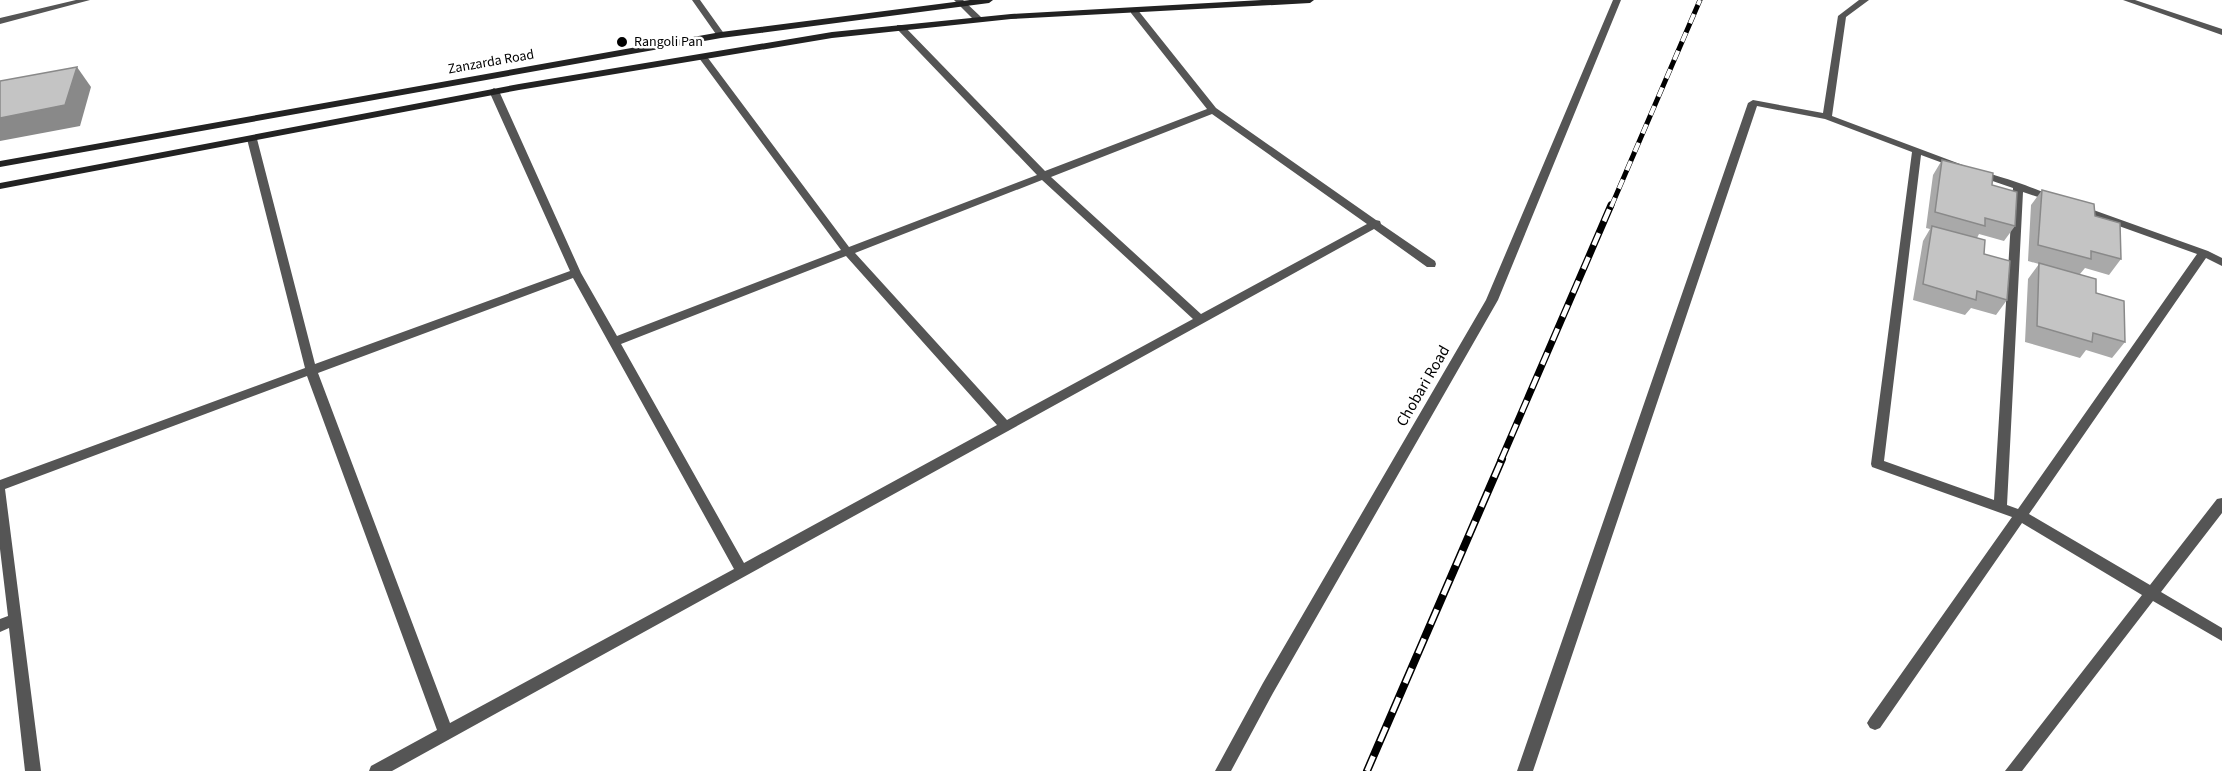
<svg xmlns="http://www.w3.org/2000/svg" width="2222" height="771" viewBox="0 0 2222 771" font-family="'Source Sans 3',sans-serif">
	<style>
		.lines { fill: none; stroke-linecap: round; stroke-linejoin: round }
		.minor { fill: #555; fill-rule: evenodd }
		.tertiary { fill: #555; fill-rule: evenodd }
		.secondary { fill: #222; fill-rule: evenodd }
		.rail-far2-casing { stroke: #000; stroke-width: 5 }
		.rail-far1-casing { stroke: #000; stroke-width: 7 }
		.rail-casing { stroke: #000; stroke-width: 8 }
		.rail-far2 { stroke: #fff; stroke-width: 4; stroke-dasharray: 10; stroke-linecap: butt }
		.rail-far1 { stroke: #fff; stroke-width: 4.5; stroke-dasharray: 13; stroke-linecap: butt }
		.rail { stroke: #fff; stroke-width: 5; stroke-dasharray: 16; stroke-linecap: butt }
		.wall { fill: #a9a9a9 }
		.shaded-wall { fill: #898989 }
		.building { fill: #c4c4c4; stroke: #898989; stroke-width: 1.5 }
		.poi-dot { fill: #000; stroke: #fff; stroke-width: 2 }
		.labels { text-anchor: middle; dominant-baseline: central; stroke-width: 5; stroke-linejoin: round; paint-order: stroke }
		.far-poi-label { font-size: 14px; fill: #000; stroke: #fff; text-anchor: start }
		.far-street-label { font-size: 14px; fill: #000; stroke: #fff }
		.street-label { font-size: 16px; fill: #000; stroke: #fff }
	</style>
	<rect width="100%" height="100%" fill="#fff"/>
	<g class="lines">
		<!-- minor -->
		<path class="minor" d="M 76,0 L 90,0 L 0,24 L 0,18 Z
			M 692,0 L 700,0 L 725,35 L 724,37 L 718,37 Z
			M 954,0 L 963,0 L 981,17 L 981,21 L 975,21 Z
			M 1859,0 L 1869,0 L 1846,17 L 1832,116 L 1968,167 L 1963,170 L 1959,169 L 1921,155 L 1884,461 L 1994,500 L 2013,188 L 1975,175 L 1975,171 C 1985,170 2050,193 2058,199 L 2053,202 L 2023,192 L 2007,505 L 2018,509 L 2197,254 L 2077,211 L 2076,209 L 2077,207 L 2085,207 L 2208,251 L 2222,258 L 2222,266 L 2206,258 L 2029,514 L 2150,585 L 2217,499 L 2222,498 L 2222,513 L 2161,592 L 2222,628 L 2222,641 L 2153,601 L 2022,771 L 2005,771 L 2142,595 L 2022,523 L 1880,728 L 1875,730 L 1870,728 L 1867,723 L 1870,718 L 2012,517 L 1872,467 L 1871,464 L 1912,152 L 1825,119 L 1757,106 L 1533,771 L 1517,771 L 1748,103 L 1753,100 L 1823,113 L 1838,16 Z
			M 2123,0 L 2135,0 L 2222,29 L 2222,35 Z
			M 1131,9 L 1137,9 L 1216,108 L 1376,220 L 1380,221 L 1381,224 L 1435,261 L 1436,264 L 1435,267 L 1427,267 L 1374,229 L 392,771 L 369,771 L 371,766 L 437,730 L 307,376 L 5,489 L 41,771 L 25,771 L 9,628 L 0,632 L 0,619 L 8,616 L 0,549 L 0,480 L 305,368 L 247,139 L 249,137 L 252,136 L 257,139 L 315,364 L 570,271 L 489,91 L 494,88 L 499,91 L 581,273 L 617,336 L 841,250 L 699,58 L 699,54 L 705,54 L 849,247 L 1037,175 L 897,29 L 897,25 L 903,25 L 1045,171 L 1207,109 L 1131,13 ZM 1212,114 L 1367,224 L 1201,314 L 1051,177 ZM 1042,180 L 1193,319 L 1007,420 L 855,253 ZM 846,256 L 997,425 L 744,563 L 621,344 ZM 573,278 L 734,569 L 450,723 L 318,373 Z"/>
		<!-- tertiary -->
		<path class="tertiary" d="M 1613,0 L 1621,0 L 1498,300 L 1273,693 L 1231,771 L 1215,771 L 1263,683 L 1486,300 Z"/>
		<!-- secondary -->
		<path class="secondary" d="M 970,0 L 993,0 L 989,3 L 721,38 L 0,167 L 0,161 L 721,32 Z
			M 1262,0 L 1314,0 L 1310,3 L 1011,19 L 832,38 L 519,90 L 0,189 L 0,183 L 519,84 L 832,32 L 1011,14 Z"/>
		<defs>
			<path id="rail-far2" d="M 1611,207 L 1700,0"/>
			<path id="rail-far1" d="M 1501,460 L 1611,205"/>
			<path id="rail" d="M 1367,771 L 1502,459"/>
		</defs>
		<!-- rail-far2 casing -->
		<use href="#rail-far2" class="rail-far2-casing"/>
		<!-- rail-far1 casing -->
		<use href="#rail-far1" class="rail-far1-casing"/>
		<!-- rail casing -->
		<use href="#rail" class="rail-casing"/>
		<!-- rail-far2 -->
		<use href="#rail-far2" class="rail-far2"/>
		<!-- rail-far1 -->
		<use href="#rail-far1" class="rail-far1"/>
		<!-- rail -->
		<use href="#rail" class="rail"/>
	</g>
	<!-- wall -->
	<path class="wall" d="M 1942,160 L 1992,185 L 2015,226 L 2004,241 L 1979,234 L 1977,238 L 1984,254 L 2007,300 L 1996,315 L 1971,308 L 1965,315 L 1913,300 L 1923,241 L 1930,229 L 1926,228 L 1933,175 Z
		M 2042,190 L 2095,216 L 2121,259 L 2109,275 L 2085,268 L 2080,274 L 2096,293 L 2125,342 L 2112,358 L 2086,350 L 2080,358 L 2025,342 L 2028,279 L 2039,264 L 2028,261 L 2031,205 Z"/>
	<!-- shaded-wall -->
	<path class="shaded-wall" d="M 77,67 L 91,87 L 80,126 L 0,141 L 0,118 Z"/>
	<!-- building -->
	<path class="building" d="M 77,67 L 65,105 L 0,118 L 0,81 Z
		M 1942,160 L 1993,173 L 1992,185 L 2017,192 L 2015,226 L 1985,218 L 1985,226 L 1935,212 Z
		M 2042,190 L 2094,204 L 2095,216 L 2120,223 L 2121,259 L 2091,251 L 2091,259 L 2038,245 Z
		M 1932,226 L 1985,240 L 1984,254 L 2010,261 L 2007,300 L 1977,291 L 1976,300 L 1923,284 Z
		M 2039,263 L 2096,279 L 2096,293 L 2124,301 L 2125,342 L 2093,333 L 2092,342 L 2037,326 Z"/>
	<!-- markers -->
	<circle class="poi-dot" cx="622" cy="42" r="6"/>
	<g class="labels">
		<!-- far-poi labels -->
		<g class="far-poi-label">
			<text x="634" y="42">Rangoli Pan</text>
		</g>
		<!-- far-street labels -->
		<g class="far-street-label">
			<text transform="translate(491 62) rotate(-10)">Zanzarda Road</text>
		</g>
		<!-- street labels -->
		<g class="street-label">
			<text transform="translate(1423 386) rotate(-60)">Chobari Road</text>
		</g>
	</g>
</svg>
